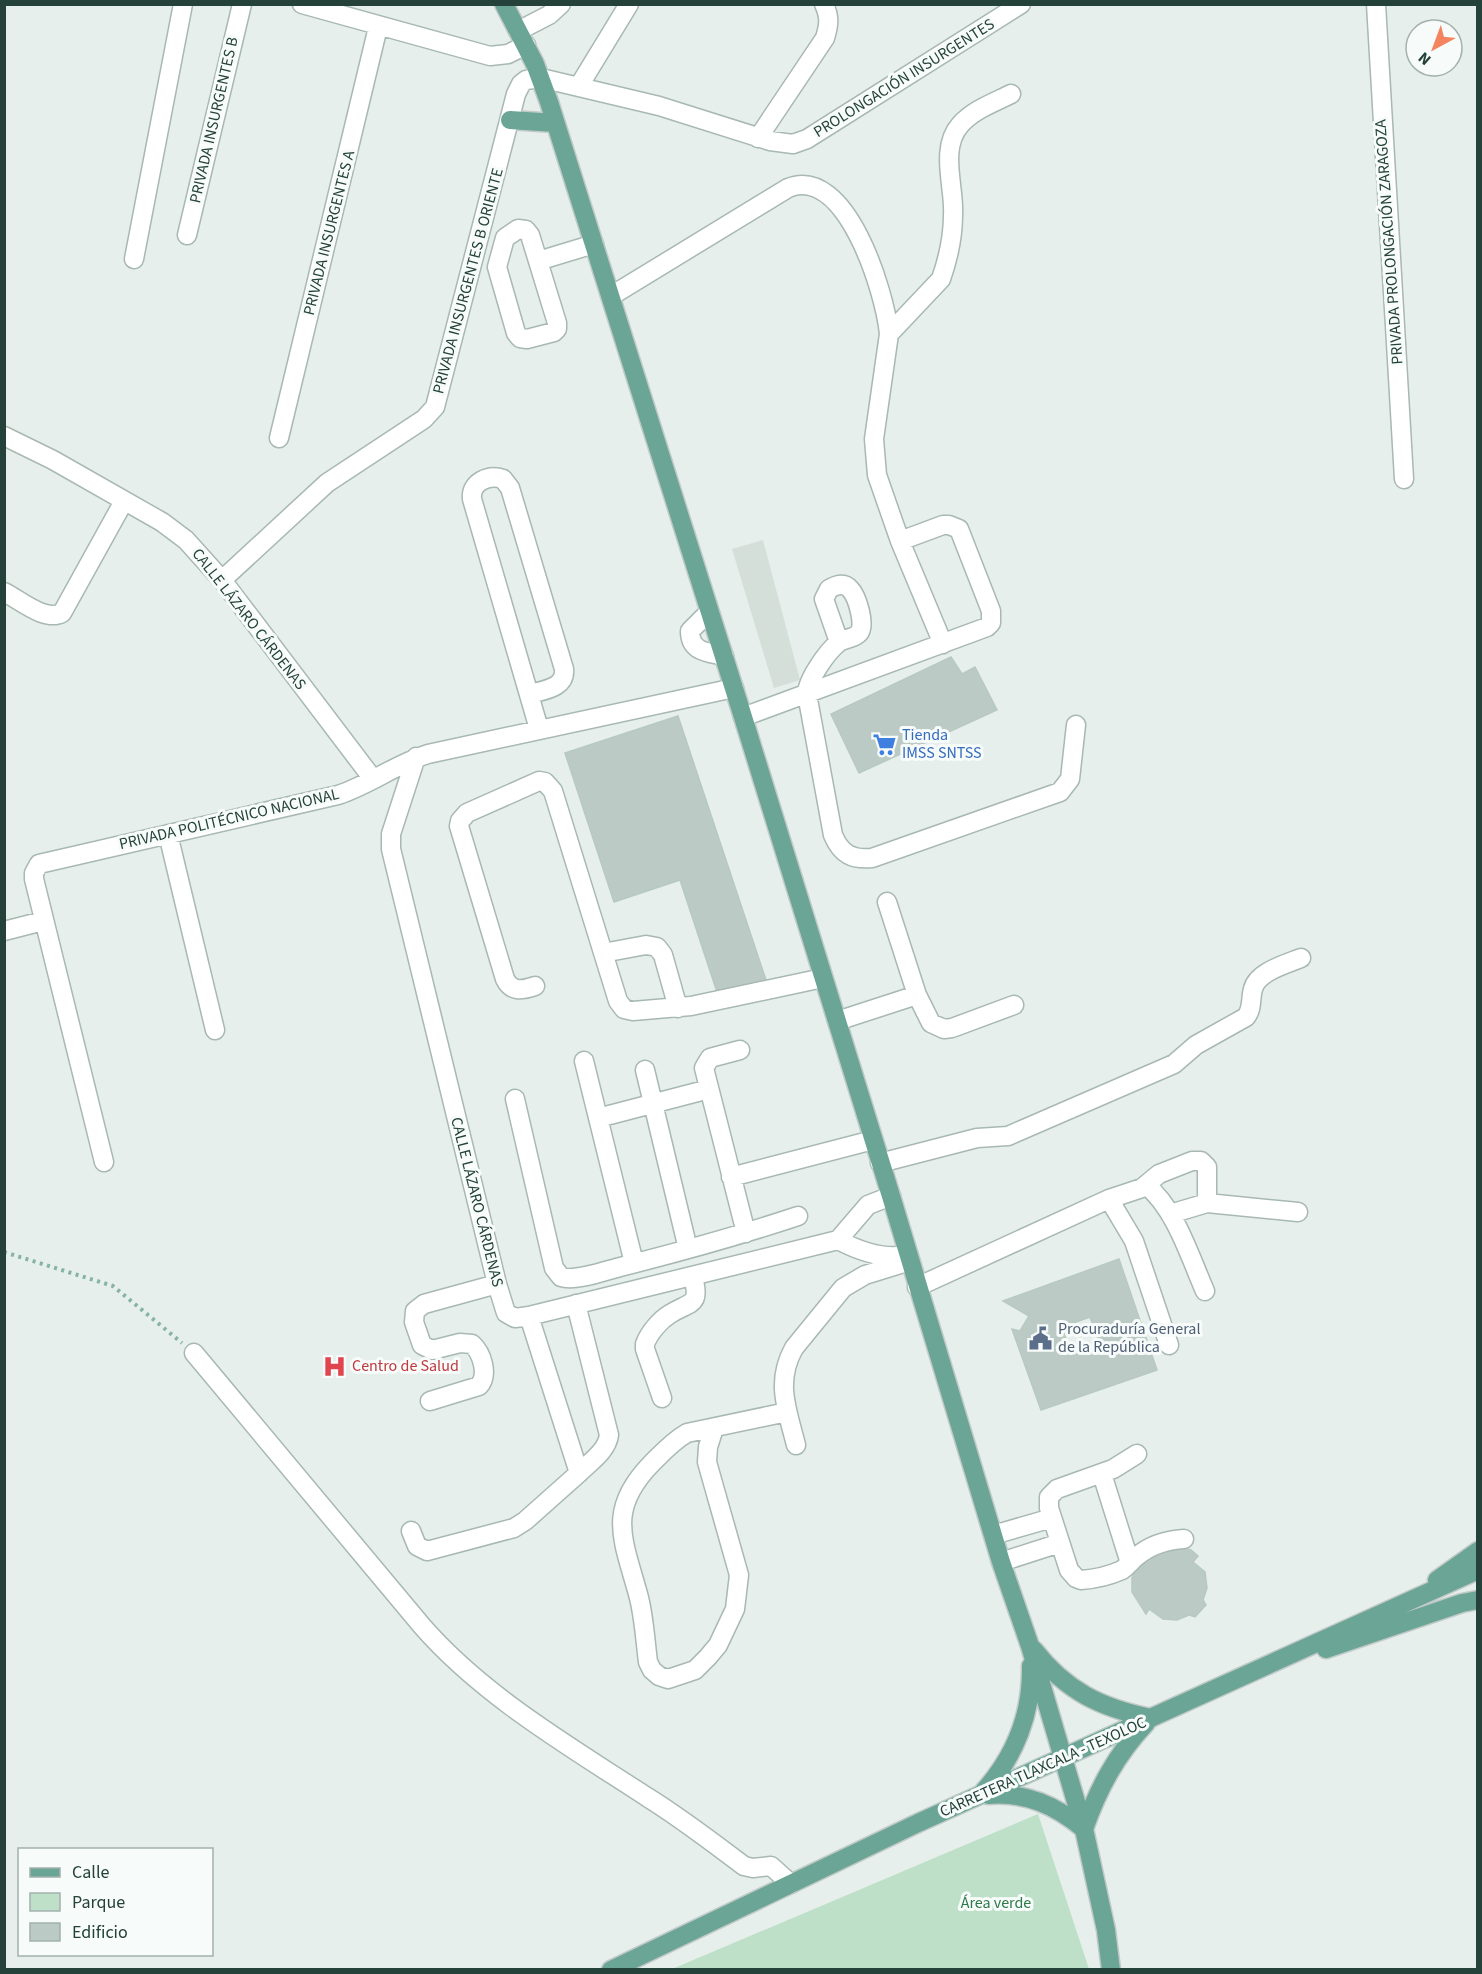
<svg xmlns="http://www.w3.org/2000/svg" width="1482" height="1974" viewBox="0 0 1482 1974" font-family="'Source Sans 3',sans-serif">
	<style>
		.built { fill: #d4dfda }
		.green { fill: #bfe0c8 }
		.building { fill: #bbcac4; stroke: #b8c9c2; stroke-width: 1.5; fill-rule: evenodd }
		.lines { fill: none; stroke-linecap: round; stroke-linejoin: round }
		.minor-casing { stroke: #a8b8b2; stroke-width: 21 }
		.major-casing { stroke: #c2cac8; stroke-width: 21 }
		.path { stroke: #86b3a5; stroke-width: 4; stroke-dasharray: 3 4.5; stroke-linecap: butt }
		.minor { stroke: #fff; stroke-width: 18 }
		.major { stroke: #6aa596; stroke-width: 18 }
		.labels { text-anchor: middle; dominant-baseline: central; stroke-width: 6; stroke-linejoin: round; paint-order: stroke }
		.street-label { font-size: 16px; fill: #24423a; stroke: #f7fbf9 }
		.shop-label { font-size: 16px; fill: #366cbe; stroke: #f7fbf9; text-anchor: start }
		.service-label { font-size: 16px; fill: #4e5e75; stroke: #f7fbf9; text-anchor: start }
		.health-label { font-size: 16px; fill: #be3a42; stroke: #f7fbf9; text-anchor: start }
		.park-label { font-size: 16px; fill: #2d7a4b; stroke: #f7fbf9 }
	</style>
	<rect width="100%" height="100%" fill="#e6efeb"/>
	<!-- built -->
	<path class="built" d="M 763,540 L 800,680 L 774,688 L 732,549 Z"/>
	<!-- green -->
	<path class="green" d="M 1038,1814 L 1089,1969 L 672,1969 Z"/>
	<!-- building -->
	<path class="building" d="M 951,657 L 962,674 L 975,667 L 997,710 L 859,773 L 831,714 Z
		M 678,716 L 767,983 L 719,998 L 680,880 L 614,902 L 565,753 Z
		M 1119,1259 L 1157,1370 L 1041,1410 L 1012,1329 L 1020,1331 L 1029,1316 L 1003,1301 ZM 1090,1317 L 1100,1344 L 1071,1354 L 1062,1327 Z
		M 1179,1546 L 1191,1550 L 1198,1556 L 1193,1562 L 1205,1572 L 1207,1588 L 1203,1600 L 1206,1605 L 1195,1617 L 1189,1615 L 1177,1620 L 1163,1619 L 1149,1609 L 1146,1614 L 1132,1592 L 1132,1578 L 1137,1565 L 1165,1547 Z"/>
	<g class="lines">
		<defs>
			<path id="minor" d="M 302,4 L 490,56 L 508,54 L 526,45
				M 1376,4 L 1404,479
				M 518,31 L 549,15 L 561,4
				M 579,86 L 629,4
				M 758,138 L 825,38 C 829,25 830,17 824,4
				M 518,229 L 526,230 L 530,235 L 557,323 L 557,329 L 554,332 L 527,339 L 520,338 L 516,333 L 497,267 L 505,238 Z
				M 187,235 L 242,4
				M 134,259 L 183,4
				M 538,261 L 594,244
				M 611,296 L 788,188 C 846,164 885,292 889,334 L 874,439 L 877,475 L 900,541 L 943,644
				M 889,334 L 941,279 C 948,259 953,236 953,215 C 955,188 939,149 960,125 C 973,110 993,103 1011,94
				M 4,436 L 53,460 L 162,522 L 186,540 L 222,580 L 373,779
				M 279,438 L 378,27
				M 222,580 L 327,483 L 424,419 L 435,407 L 516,94 L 521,84 L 526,80 L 541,78 L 659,106 L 770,141 L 793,144 L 807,139 L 1021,4
				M 4,592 C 20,600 45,622 62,613 L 124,501
				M 709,612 L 690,631 C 690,652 707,652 724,656
				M 839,642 L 824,599 L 829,589 C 836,585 844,582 850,589 C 857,596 866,625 859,633 C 854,639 844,638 838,643 C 827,652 807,680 807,694 L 833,835 C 841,854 852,860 872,858 L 1060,792 L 1070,779 L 1076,725
				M 530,694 C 544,690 566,688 564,669 L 510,488 L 503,479 C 489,474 470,482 472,499 L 539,729
				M 743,717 L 987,627 L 991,623 L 991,611 L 959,529 L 949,525 L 943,525 L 900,541
				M 416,757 L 391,834 L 391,849 L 497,1284 L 506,1313 L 515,1318 L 529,1316 L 838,1240 L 868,1205 L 891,1196
				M 168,834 L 215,1030
				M 887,902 L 917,995 L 931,1023 L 944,1029 L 952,1028 L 1014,1005
				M 4,931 L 43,921
				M 603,953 L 646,945 L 657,947 L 663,955 L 678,1008
				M 535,986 C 523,990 512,993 505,979 L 459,826 L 460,821 L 467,813 L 539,781 L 545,782 L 553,791 L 618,1001 L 624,1009 L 633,1011 L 691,1006 L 823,978
				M 837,1021 L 917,995
				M 740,1050 L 710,1058 L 704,1068 L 746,1233
				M 584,1061 L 634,1263
				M 645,1070 L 688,1249
				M 515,1099 L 554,1268 L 561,1277 C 576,1282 607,1270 624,1266 C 683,1251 741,1235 798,1216
				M 598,1118 L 709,1089
				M 104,1162 L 34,879 L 34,873 L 39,864 L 338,795 C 369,785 396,764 428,754 L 734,688
				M 880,1163 L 977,1138 L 1008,1136 L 1174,1064 L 1196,1045 L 1246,1017 C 1253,1008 1250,999 1253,989 C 1257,972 1286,964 1301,958
				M 731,1177 L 873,1140
				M 1146,1185 C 1175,1208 1190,1257 1205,1291
				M 1109,1199 L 1134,1241 L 1169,1345
				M 1170,1214 L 1207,1203 L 1298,1212
				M 838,1240 C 859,1251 883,1260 907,1255
				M 917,1287 L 1109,1199 L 1142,1188 L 1159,1174 L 1192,1161 L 1201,1161 L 1207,1167 L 1207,1203
				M 529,1316 L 579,1473 C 590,1462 607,1451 609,1435 L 576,1304
				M 194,1353 L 422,1626 C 483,1696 569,1746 647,1797 C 681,1818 712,1842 744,1866 L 753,1868 L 771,1866 L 791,1884
				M 662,1398 L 645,1349 L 645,1344 C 649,1333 660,1320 670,1314 C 691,1301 701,1306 693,1277
				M 430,1401 L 479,1386 C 489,1375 482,1353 472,1344 L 460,1343 L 432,1350 L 422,1345 L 414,1322 L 415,1311 L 424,1304 L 497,1284
				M 714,1428 L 708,1447 L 707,1462 L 739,1575 L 735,1609 L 718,1645 L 708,1657 L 695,1670 L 668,1679 L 659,1676 L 652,1670 L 648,1662 C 645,1639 644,1615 638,1594 C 623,1539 606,1510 652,1463 C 663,1452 673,1441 687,1433 L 787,1412
				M 796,1445 C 787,1409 775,1382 794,1348 L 843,1288 L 865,1275 L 910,1261
				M 1137,1454 L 1113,1469 L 1057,1489 L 1049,1497 L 1049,1508 L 1069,1570 L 1076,1578 L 1081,1580 C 1094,1579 1111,1575 1122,1570 C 1128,1566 1131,1561 1136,1557 C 1150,1545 1166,1540 1184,1539
				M 1102,1474 L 1130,1563
				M 411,1531 L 417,1546 L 427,1551 L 514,1528 L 525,1521 L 579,1473
				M 993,1535 L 1052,1518
				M 1001,1562 L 1060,1543"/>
			<path id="major" d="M 504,4 L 535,64 L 549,102 L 743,717 L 891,1196 L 1001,1562 L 1030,1646 L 1084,1829 L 1106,1930 L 1111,1970
				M 510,120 L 555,123
				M 1437,1580 L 1478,1551
				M 1326,1649 L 1462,1603 L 1478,1600
				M 1034,1650 C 1066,1691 1101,1708 1151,1718
				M 984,1791 C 1015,1756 1032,1713 1031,1666
				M 988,1795 C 1026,1792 1055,1805 1084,1829
				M 1084,1829 C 1098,1789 1116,1755 1146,1723
				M 611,1970 L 918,1823 L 1478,1570"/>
		</defs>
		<!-- minor casing -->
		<use href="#minor" class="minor-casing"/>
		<!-- major casing -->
		<use href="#major" class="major-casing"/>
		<!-- path -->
		<path class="path" d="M 4,1252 L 113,1286 L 182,1343"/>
		<!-- minor -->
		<use href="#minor" class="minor"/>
		<!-- major -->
		<use href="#major" class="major"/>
	</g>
	<!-- icons -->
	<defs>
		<symbol id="supermarket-bare" viewBox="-9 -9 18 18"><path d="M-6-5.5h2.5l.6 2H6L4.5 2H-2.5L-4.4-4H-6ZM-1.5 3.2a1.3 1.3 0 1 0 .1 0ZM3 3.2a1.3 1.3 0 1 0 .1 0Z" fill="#3f7fe0" stroke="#f7fbf9" stroke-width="2.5" paint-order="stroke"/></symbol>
		<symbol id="civic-bare" viewBox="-9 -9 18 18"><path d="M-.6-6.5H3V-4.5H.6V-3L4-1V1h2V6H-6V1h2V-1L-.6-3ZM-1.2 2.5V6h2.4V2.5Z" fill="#5c6f8a" stroke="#f7fbf9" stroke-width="2.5" paint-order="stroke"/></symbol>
		<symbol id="hospital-bare" viewBox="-9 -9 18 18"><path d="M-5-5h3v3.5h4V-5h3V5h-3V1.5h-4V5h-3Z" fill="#e0444e" stroke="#f7fbf9" stroke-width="2.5" paint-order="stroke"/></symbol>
	</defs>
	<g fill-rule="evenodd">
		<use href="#supermarket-bare" x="868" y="728" width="33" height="33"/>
		<use href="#civic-bare" x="1024" y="1322" width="33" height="33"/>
		<use href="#hospital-bare" x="318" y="1350" width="33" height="33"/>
	</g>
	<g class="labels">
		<!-- street labels -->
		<g class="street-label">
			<text transform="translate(904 78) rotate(-32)">PROLONGACIÓN INSURGENTES</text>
			<text transform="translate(214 120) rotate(-77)">PRIVADA INSURGENTES B</text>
			<text transform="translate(329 233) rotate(-76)">PRIVADA INSURGENTES A</text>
			<text transform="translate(1389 242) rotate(-94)">PRIVADA PROLONGACIÓN ZARAGOZA</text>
			<text transform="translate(468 281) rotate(-75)">PRIVADA INSURGENTES B ORIENTE</text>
			<text transform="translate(249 619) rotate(52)">CALLE LÁZARO CÁRDENAS</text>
			<text transform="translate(229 819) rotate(-13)">PRIVADA POLITÉCNICO NACIONAL</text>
			<text transform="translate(477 1202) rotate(76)">CALLE LÁZARO CÁRDENAS</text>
			<text transform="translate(1043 1767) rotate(-24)">CARRETERA TLAXCALA - TEXOLOC</text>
		</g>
		<!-- shop labels -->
		<g class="shop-label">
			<text x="902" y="735">Tienda<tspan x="902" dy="18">IMSS SNTSS</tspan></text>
		</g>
		<!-- service labels -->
		<g class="service-label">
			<text x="1058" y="1329">Procuraduría General<tspan x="1058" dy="18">de la República</tspan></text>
		</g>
		<!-- health labels -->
		<g class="health-label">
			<text x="352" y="1366">Centro de Salud</text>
		</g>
		<!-- park labels -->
		<g class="park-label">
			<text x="996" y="1903">Área verde</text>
		</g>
	</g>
	<!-- border -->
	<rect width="1482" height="1974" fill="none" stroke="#24423a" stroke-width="12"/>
	<!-- legend -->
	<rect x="18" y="1848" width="195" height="108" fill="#f7fbf9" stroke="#a3b1ad" stroke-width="1.5"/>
	<rect x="30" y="1868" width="30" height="9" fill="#6aa596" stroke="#a3b1ad" stroke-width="1.5"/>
	<text x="72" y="1878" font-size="18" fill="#24423a">Calle</text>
	<rect x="30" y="1893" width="30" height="18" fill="#bfe0c8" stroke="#a3b1ad" stroke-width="1.5"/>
	<text x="72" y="1908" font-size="18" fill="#24423a">Parque</text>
	<rect x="30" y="1923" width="30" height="18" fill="#bbcac4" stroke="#a3b1ad" stroke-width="1.5"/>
	<text x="72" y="1938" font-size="18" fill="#24423a">Edificio</text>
	<!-- north arrow -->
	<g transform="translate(1434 48) rotate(221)"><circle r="28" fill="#f7fbf9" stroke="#a3b1ad" stroke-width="1.5"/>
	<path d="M0-4.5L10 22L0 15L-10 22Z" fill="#f4845f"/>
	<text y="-9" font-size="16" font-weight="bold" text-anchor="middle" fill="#24423a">N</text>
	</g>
</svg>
